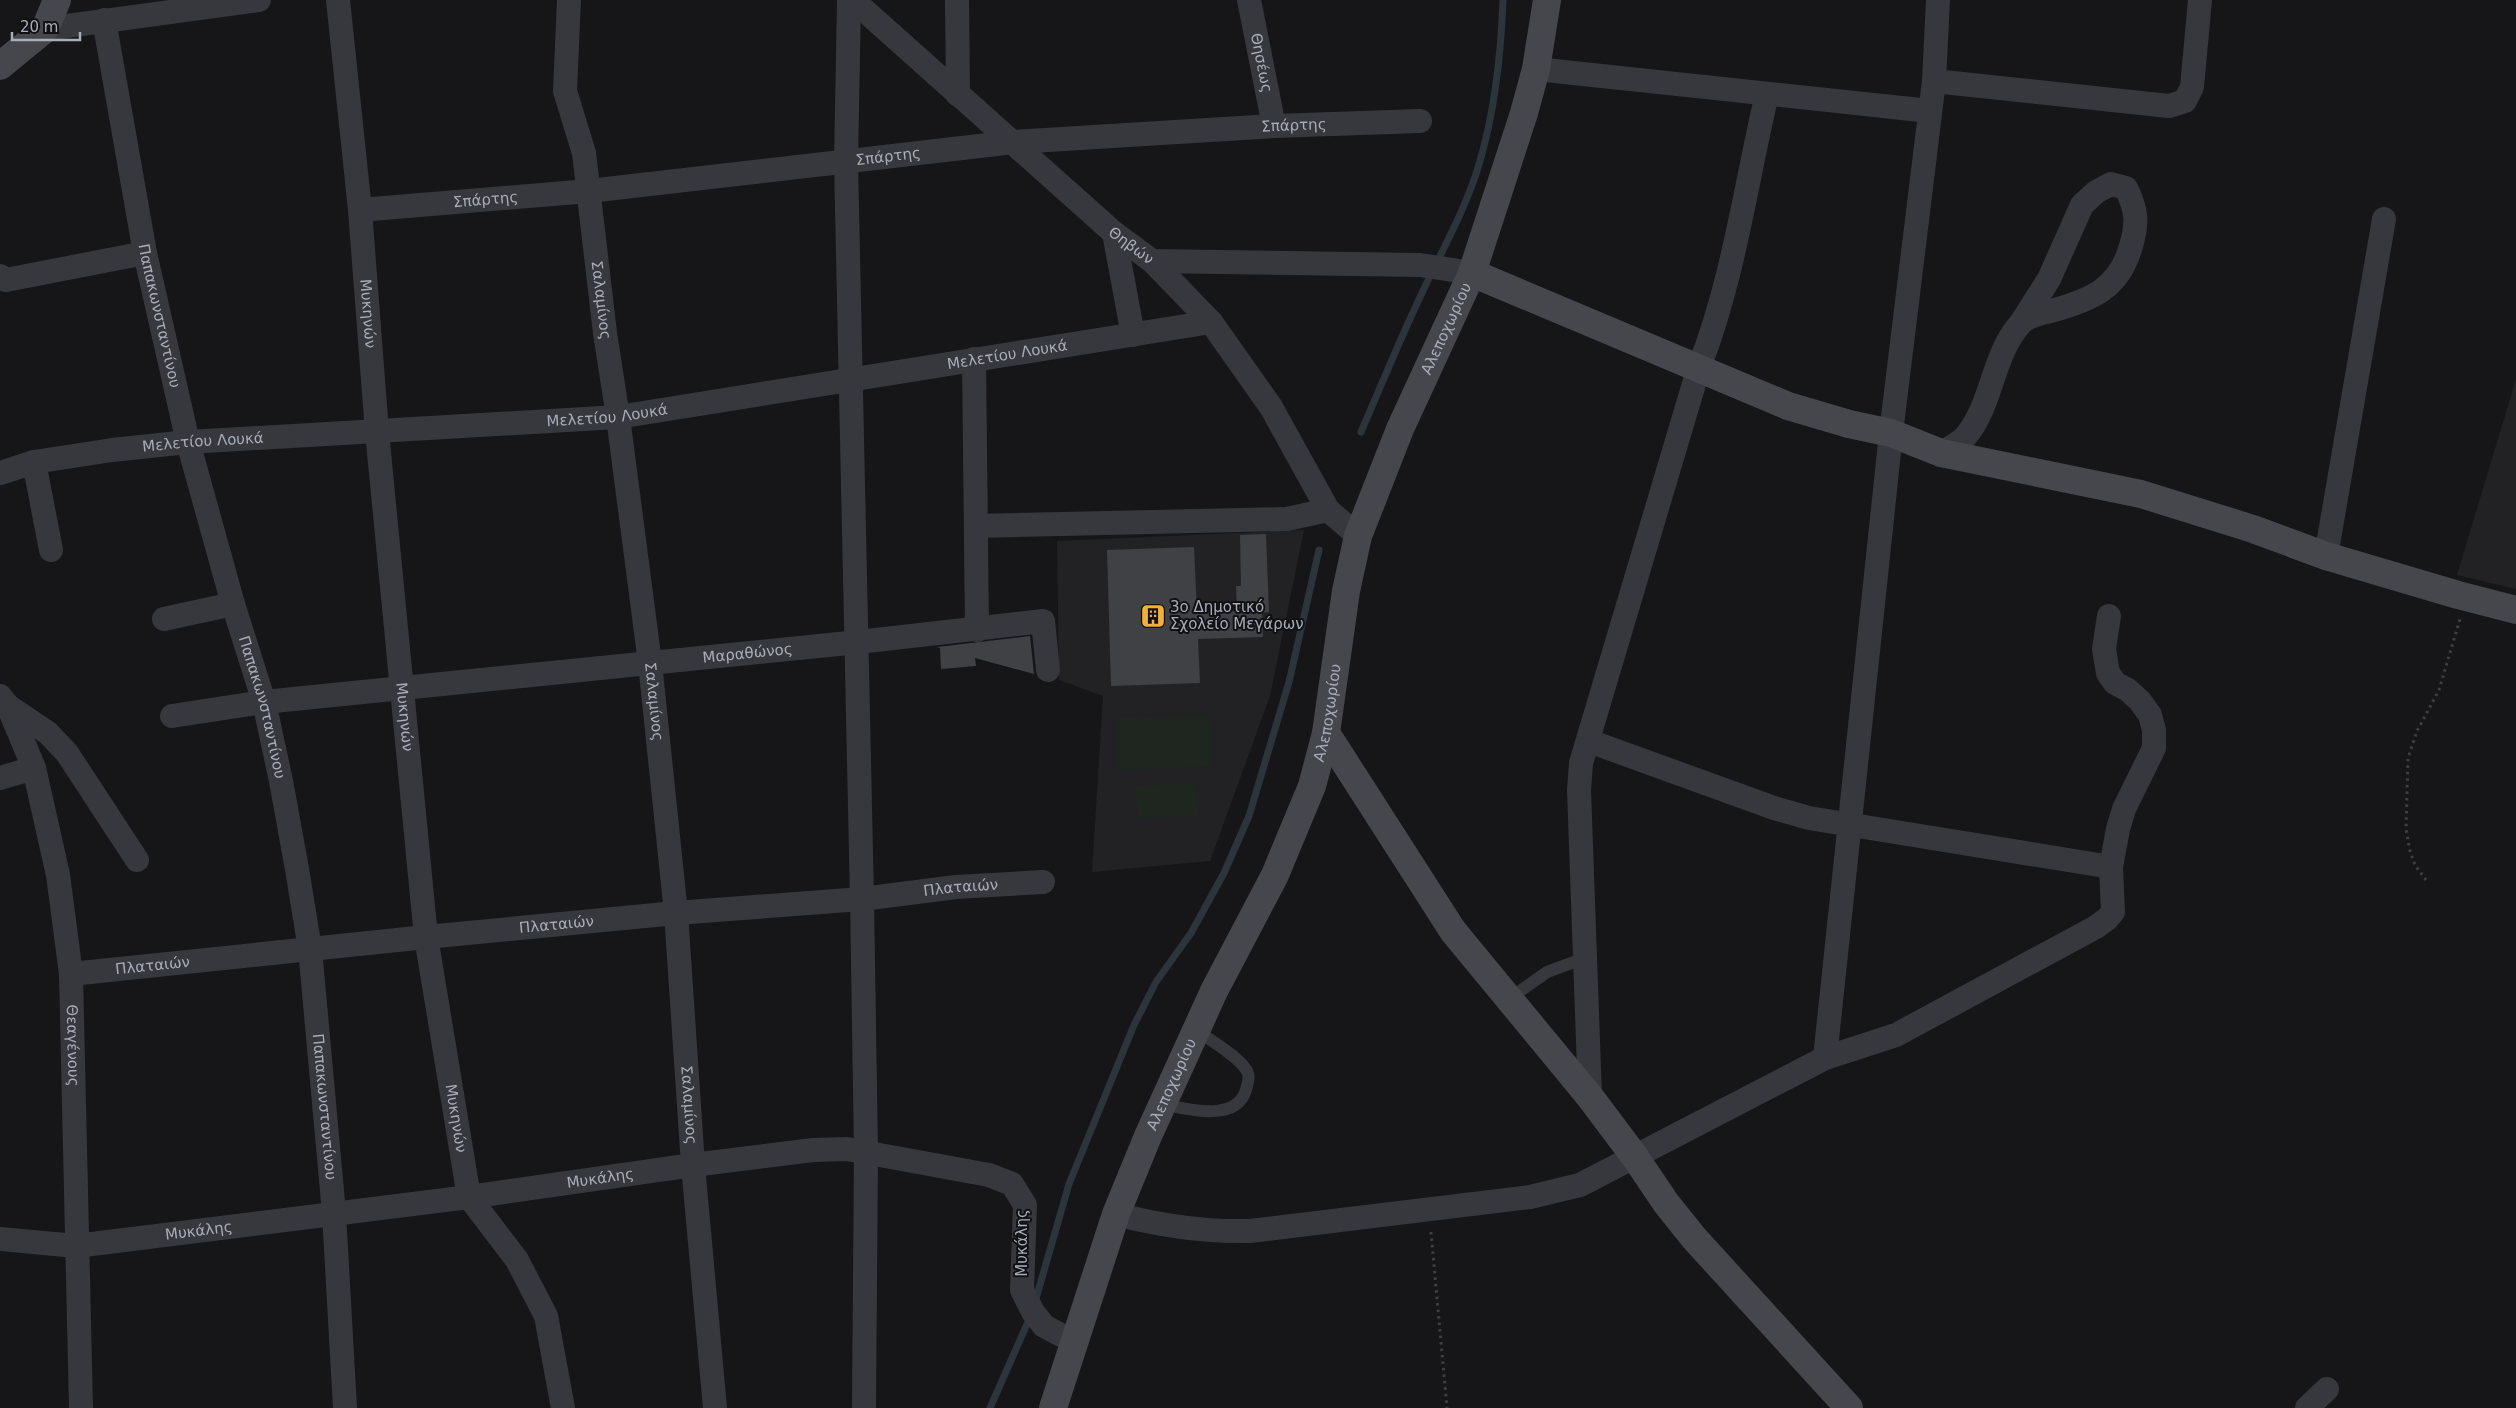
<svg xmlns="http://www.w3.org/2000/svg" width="2516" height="1408" viewBox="0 0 2516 1408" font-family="'DejaVu Sans',sans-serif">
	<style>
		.built { fill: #222225 }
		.green { fill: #1e261f }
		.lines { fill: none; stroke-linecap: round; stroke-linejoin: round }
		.stream { stroke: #2c353c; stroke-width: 7 }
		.building { fill: #404145 }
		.path { stroke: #3d3f44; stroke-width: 3; stroke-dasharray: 2.5 4; stroke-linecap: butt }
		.lane { stroke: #37383d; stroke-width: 12 }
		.street { stroke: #37383d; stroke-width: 24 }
		.secondary { stroke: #45474d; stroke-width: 28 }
		.labels { text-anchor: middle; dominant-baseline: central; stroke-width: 4; stroke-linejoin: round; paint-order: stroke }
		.street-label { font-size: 15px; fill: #a8adb8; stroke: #111113 }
		.poi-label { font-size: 15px; fill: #a8adb8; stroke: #111113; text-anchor: start }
	</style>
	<rect width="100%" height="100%" fill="#161618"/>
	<!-- built -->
	<path class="built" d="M 2516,379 L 2516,589 L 2457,575 Z
		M 1304,530 L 1270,696 L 1210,861 L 1092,872 L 1103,696 L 1059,680 L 1057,541 Z"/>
	<!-- green -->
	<path class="green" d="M 1210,715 L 1213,766 L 1118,770 L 1116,718 Z
		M 1196,783 L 1199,815 L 1138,818 L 1135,786 Z"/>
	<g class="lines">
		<!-- stream -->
		<path class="stream" d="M 1361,432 C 1381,386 1400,339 1422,293 C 1442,250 1467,207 1480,161 C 1495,109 1501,54 1503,0
			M 1035,1302 L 1069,1184 L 1134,1025 L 1156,982 L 1191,933 L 1224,873 L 1249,816 L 1289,682 L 1319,550
			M 990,1408 L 1031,1315"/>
	</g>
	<!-- building -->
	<path class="building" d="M 1266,534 L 1269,612 L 1262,613 L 1263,637 L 1198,639 L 1200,683 L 1111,686 L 1107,550 L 1194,547 L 1197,613 L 1237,611 L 1236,586 L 1241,586 L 1240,535 Z
		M 1030,636 L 1034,674 L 975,658 L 976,666 L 941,669 L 940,648 L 937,647 Z"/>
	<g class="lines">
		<!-- path -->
		<path class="path" d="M 2426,880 L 2415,865 L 2410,851 L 2406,829 L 2408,758 L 2417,731 L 2439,690 L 2460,619
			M 1431,1232 L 1447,1408"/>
		<!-- lane -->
		<path class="lane" d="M 1509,999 L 1547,972 L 1585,958
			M 1162,1104 C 1187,1109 1236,1123 1246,1090 C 1248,1082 1251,1075 1245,1068 C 1237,1056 1209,1039 1196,1030"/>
		<!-- street -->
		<g class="street">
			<path id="s1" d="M 338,0 L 360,210 L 377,432 L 426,937 L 469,1197 L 517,1260 L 546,1316 L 563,1408"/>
			<path id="s2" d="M 569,0 L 565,91 L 584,153 L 605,333 L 618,417 L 650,663 L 676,913 L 693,1165 L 715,1408"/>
			<path d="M 849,0 L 846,162 L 862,899 L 866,1152 L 864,1408"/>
			<path id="s3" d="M 853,0 L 1114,233 L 1152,261 L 1211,322 L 1271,407 L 1328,510 L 1358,536"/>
			<path d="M 957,0 L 958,95"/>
			<path id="s4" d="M 1249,0 L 1274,126"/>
			<path id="s5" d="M 104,20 L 145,253 L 188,442 L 233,604 L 264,702 L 281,781 L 297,869 L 310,949 L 334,1213 L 345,1408"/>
			<path d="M 45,29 L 259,0"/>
			<path d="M 1536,69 L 1930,111"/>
			<path d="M 1934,81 L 2169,106 L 2185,101 L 2192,87 L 2200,0"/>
			<path id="s6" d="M 360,210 L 589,191 L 1014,142 L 1274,126 L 1420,121"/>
			<path d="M 1114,233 L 1133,335"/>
			<path d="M 1152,261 L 1420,265 L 1472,273"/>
			<path d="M 0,276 L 6,280 L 145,253"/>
			<path d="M 974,359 L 977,630"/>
			<path d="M 1941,453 C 1949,448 1960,443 1966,436 C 1993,403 1992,356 2020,324 C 2027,316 2041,313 2051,311 C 2091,300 2119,289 2131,246 C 2138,222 2137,211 2126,188 L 2111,184 L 2096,192 L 2082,205 L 2049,279 L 2021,323"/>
			<path d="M 34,462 L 51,550"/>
			<path id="s7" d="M 0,473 L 34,462 L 112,450 L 188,442 L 618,417 L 1211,322"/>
			<path d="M 977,526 L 1287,519 L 1328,510"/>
			<path d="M 2326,556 L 2384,219"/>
			<path d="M 164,619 L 233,604"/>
			<path id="s8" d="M 0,696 L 8,706 L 34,768 L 58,875 L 71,974 L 81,1408"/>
			<path d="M 8,706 L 48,733 L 67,753 L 137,860"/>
			<path id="s9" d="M 172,716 L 264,702 L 858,642 L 1043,621 L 1048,670"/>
			<path d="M 1589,741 L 1774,808 L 1809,818 L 2111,867"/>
			<path d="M 0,778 L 34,768"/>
			<path id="s10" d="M 71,974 L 426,937 L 676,913 L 862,899 L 956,887 L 1043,882"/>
			<path d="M 1825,1058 L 1891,433 L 1934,81 L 1938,0"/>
			<path d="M 1590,1097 L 1579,790 L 1581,763 L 1699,367 C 1733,282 1746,183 1767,94"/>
			<path d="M 1116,1214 C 1161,1226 1203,1232 1250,1231 L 1530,1197 L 1580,1185 L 1825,1058 L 1896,1035 L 2096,927 L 2107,919 L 2113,912 L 2111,867 L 2118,829 L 2124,809 L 2154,748 L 2154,730 L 2150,715 L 2140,701 L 2128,690 L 2115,683 L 2108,673 L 2104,649 L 2109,616"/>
			<path id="s11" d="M 0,1239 L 76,1246 L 469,1197 L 693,1165 L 813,1150 L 847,1149 L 989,1175 L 1012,1184 L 1025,1205 L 1022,1290 L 1033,1312 L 1044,1326 L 1063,1336 L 1076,1338"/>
			<path d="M 2307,1408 L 2327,1389"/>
		</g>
		<!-- secondary -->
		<g class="secondary">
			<path d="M 0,66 L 45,29 L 57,0"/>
			<path d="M 1472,273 L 1788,406 L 1849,424 L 1891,433 L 1941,453 L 2141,494 L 2253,529 L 2326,556 L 2458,595 L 2516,610"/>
			<path d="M 1326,733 L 1453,931 L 1590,1097 L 1635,1157 L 1666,1203 L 1694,1238 L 1849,1408"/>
			<path id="s12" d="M 1053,1408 L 1116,1214 L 1148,1136 L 1214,991 L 1275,875 L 1312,786 L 1326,733 L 1346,591 L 1358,536 L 1400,429 L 1472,273 L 1524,113 L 1536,69 L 1547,0"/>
		</g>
	</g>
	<!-- icons -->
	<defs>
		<symbol id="building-square" viewBox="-11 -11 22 22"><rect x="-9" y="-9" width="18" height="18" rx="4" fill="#f2b134" stroke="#111113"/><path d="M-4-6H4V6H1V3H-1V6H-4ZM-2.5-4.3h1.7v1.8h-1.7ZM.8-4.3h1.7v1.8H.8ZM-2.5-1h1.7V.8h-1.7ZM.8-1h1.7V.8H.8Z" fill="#111"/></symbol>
	</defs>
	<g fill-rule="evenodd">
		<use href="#building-square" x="1139" y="602" width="28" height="28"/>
	</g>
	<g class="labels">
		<!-- street labels -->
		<g class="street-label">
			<text stroke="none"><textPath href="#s4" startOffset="64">Θησέως</textPath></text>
			<text stroke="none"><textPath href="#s6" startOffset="938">Σπάρτης</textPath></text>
			<text stroke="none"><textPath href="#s6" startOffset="531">Σπάρτης</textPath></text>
			<text stroke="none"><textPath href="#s6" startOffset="126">Σπάρτης</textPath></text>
			<text stroke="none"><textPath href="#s3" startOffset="371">Θηβών</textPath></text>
			<text stroke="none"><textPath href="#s2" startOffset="304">Σαλαμίνος</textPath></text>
			<text stroke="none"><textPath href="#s1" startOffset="315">Μυκηνών</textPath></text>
			<text stroke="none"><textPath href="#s5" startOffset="301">Παπακωνσταντίνου</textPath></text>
			<text stroke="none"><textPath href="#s12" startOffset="1155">Αλεποχωρίου</textPath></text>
			<text stroke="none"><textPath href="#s7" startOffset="1016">Μελετίου Λουκά</textPath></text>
			<text stroke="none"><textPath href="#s7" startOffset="611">Μελετίου Λουκά</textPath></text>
			<text stroke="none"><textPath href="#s7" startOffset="206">Μελετίου Λουκά</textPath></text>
			<text stroke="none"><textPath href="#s9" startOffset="579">Μαραθώνος</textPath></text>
			<text stroke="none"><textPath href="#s2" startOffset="709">Σαλαμίνος</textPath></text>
			<text stroke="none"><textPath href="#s5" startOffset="706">Παπακωνσταντίνου</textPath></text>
			<text stroke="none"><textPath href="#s12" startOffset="750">Αλεποχωρίου</textPath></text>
			<text stroke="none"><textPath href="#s1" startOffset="720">Μυκηνών</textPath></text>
			<text stroke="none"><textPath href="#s10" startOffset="894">Πλαταιών</textPath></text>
			<text stroke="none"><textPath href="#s10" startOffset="488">Πλαταιών</textPath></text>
			<text stroke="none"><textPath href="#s10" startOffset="82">Πλαταιών</textPath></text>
			<text stroke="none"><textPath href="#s8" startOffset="361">Θεαγένους</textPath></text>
			<text stroke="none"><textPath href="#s12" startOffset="345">Αλεποχωρίου</textPath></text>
			<text stroke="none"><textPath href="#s2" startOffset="1114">Σαλαμίνος</textPath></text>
			<text stroke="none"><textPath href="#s5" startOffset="1111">Παπακωνσταντίνου</textPath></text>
			<text stroke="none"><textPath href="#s1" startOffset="1125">Μυκηνών</textPath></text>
			<text stroke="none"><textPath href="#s11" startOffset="605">Μυκάλης</textPath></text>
			<text stroke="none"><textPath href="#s11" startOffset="200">Μυκάλης</textPath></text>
			<text transform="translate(1022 1243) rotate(-90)">Μυκάλης</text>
		</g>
		<!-- poi labels -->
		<g class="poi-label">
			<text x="1170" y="607">3ο Δημοτικό<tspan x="1170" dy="17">Σχολείο Μεγάρων</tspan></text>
		</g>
	</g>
	<!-- scale -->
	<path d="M12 32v8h68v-8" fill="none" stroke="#a8adb8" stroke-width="2.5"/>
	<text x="20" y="32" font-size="15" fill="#a8adb8" stroke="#111113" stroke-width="4" paint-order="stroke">20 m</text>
</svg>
